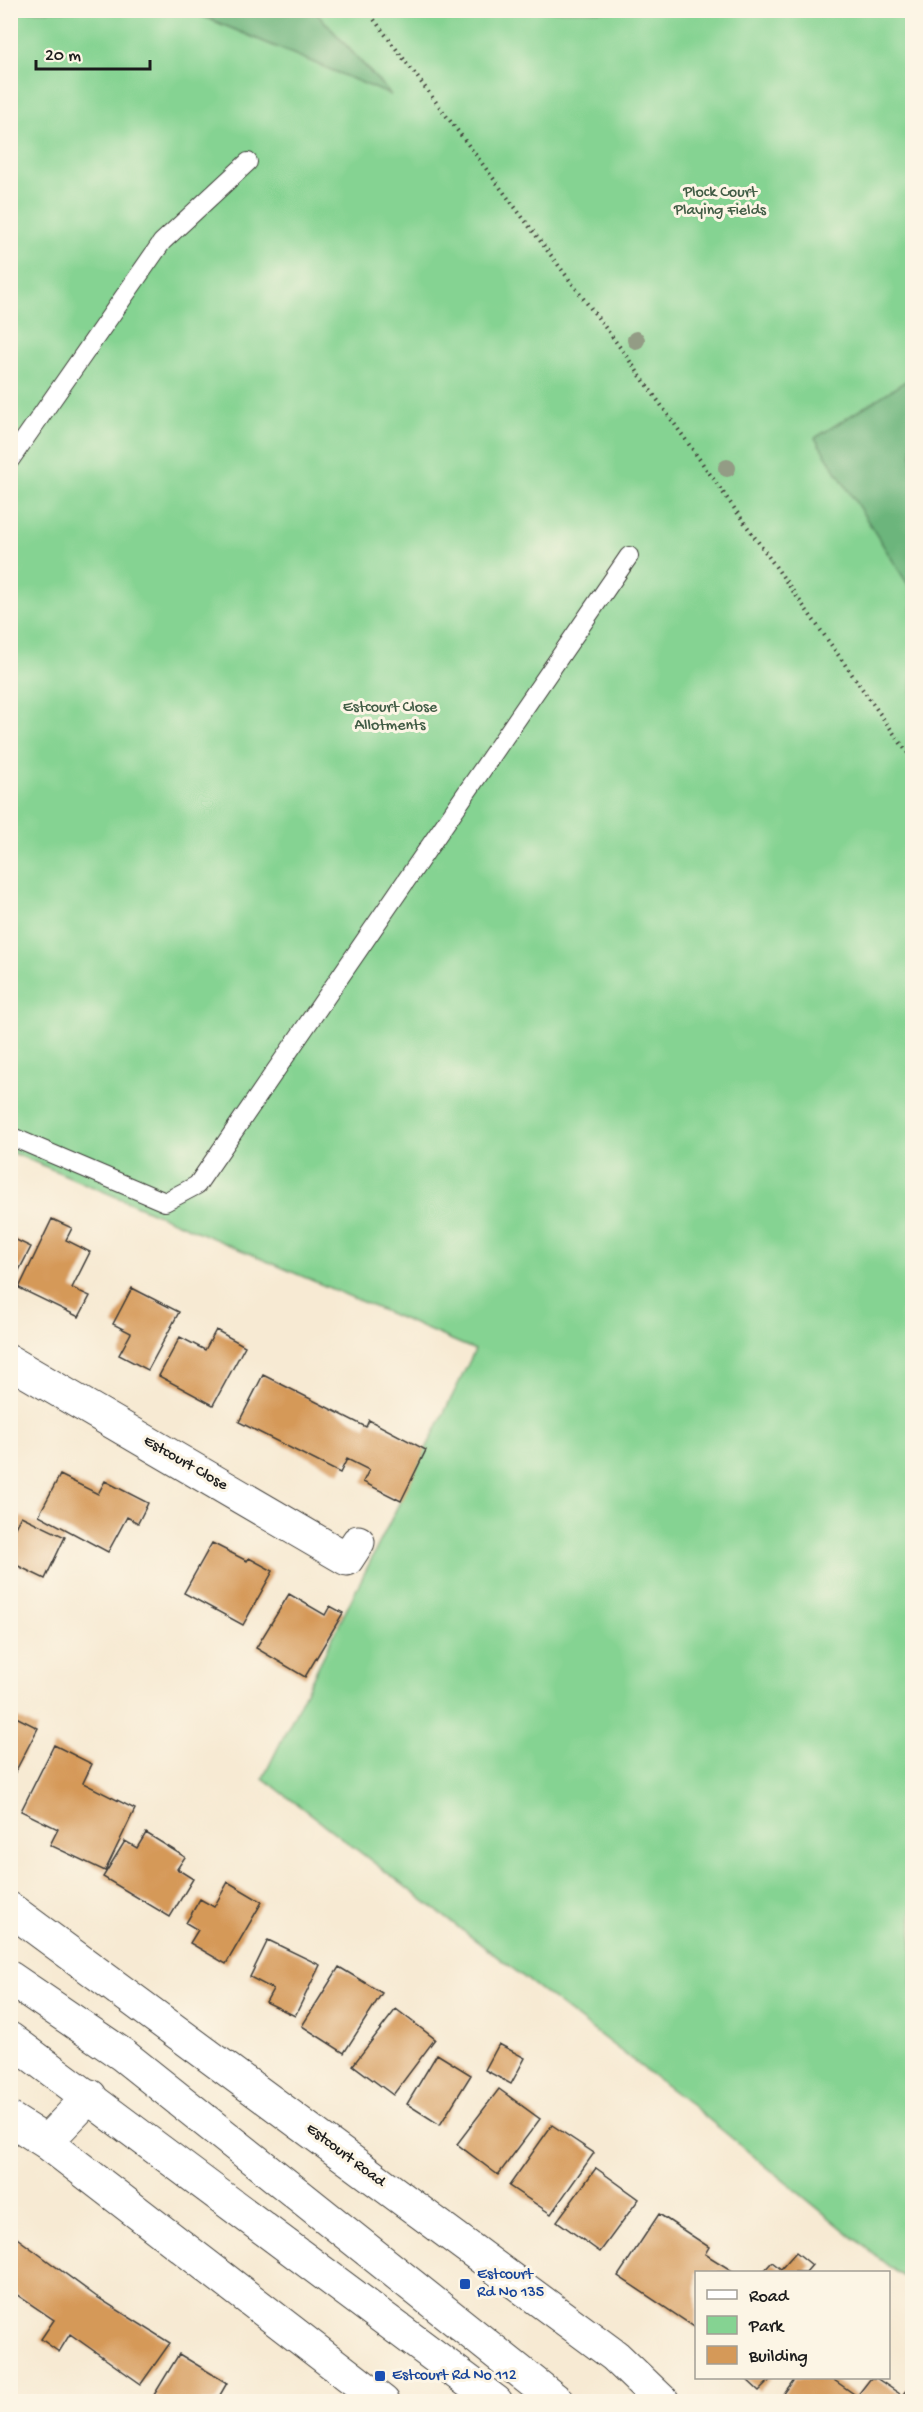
<svg xmlns="http://www.w3.org/2000/svg" width="923" height="2412" viewBox="0 0 923 2412" font-family="'Gochi Hand',sans-serif">
	<style>
		.green { fill: #85d392; stroke: #507857; stroke-width: 1.5 }
		.forest { fill: #6cb57c; stroke: #44684c; stroke-width: 1.5 }
		.building { fill: #d59958 }
		.lines { fill: none; stroke-linecap: round; stroke-linejoin: round }
		.service-casing { stroke: #3d3b37; stroke-width: 20 }
		.minor-casing { stroke: #3d3b37; stroke-width: 35 }
		.primary-casing { stroke: #3d3b37; stroke-width: 35 }
		.path { stroke: #3d3b37; stroke-width: 4; stroke-dasharray: 1.5 4.5; stroke-linecap: butt }
		.service { stroke: #fff; stroke-width: 18 }
		.minor { stroke: #fff; stroke-width: 33 }
		.primary { stroke: #fff; stroke-width: 33 }
		.tree { fill: #939c85 }
		.transit-dot { fill: #1a4fb4; stroke: #fcf5e5; stroke-width: 2 }
		.labels { text-anchor: middle; dominant-baseline: central; stroke-width: 6; stroke-linejoin: round; paint-order: stroke }
		.park-label { font-size: 16px; fill: #415c45; stroke: #fcf5e5 }
		.street-label { font-size: 16px; fill: #1c1c1c; stroke: #fcf5e5 }
		.transit-label { font-size: 16px; fill: #164399; stroke: #fcf5e5; text-anchor: start }
	</style>
	<rect width="100%" height="100%" fill="#fcf5e5"/>
	<filter id="ink" filterUnits="userSpaceOnUse"><feTurbulence type="fractalNoise" baseFrequency=".0167" numOctaves="2"/><feDisplacementMap in="SourceGraphic" scale="12" xChannelSelector="R" yChannelSelector="G"/><feConvolveMatrix kernelMatrix="1 2 1 2 8 2 1 2 1" color-interpolation-filters="sRGB"/></filter>
	<filter id="wash" filterUnits="userSpaceOnUse"><feTurbulence type="fractalNoise" baseFrequency=".008" numOctaves="4" result="noise"/><feDisplacementMap in="SourceGraphic" scale="24" xChannelSelector="R" yChannelSelector="G"/><feGaussianBlur stdDeviation="1.35" result="paint"/><feColorMatrix in="noise" values="0 0 0 0 0 0 0 0 0 0 0 0 0 0 0 0 0 1.4 0 .05"/><feComposite in="paint" operator="in"/></filter>
	<g filter="url(#wash)">
		<rect width="100%" height="100%" fill="#f7ead3"/>
		<!-- green -->
		<path class="green" d="M 10,11 L 190,11 L 390,94 L 315,11 L 912,11 L 912,2283 L 887,2265 L 690,2104 L 263,1778 L 475,1350 L 11,1152 Z"/>
		<!-- forest -->
		<path class="forest" d="M 190,11 L 315,11 L 391,95 Z
			M 912,377 L 912,591 L 815,438 Z"/>
		<g id="blocks">
			<!-- building -->
			<path class="building" d="M 52,1219 L 72,1228 L 66,1240 L 90,1252 L 72,1288 L 90,1296 L 79,1317 L 19,1288 Z
				M 10,1237 L 31,1247 L 10,1288 Z
				M 132,1288 L 179,1312 L 148,1370 L 119,1355 L 131,1333 L 113,1324 Z
				M 216,1330 L 245,1346 L 213,1405 L 159,1376 L 180,1337 L 205,1350 Z
				M 263,1375 L 366,1427 L 369,1420 L 426,1450 L 401,1501 L 363,1482 L 369,1470 L 347,1459 L 340,1473 L 239,1422 Z
				M 60,1475 L 98,1494 L 105,1481 L 148,1503 L 138,1523 L 127,1517 L 108,1552 L 39,1515 Z
				M 21,1516 L 65,1537 L 45,1579 L 10,1562 L 10,1537 Z
				M 212,1543 L 247,1561 L 249,1558 L 273,1571 L 243,1625 L 184,1593 Z
				M 289,1594 L 325,1615 L 330,1606 L 343,1613 L 305,1677 L 256,1648 Z
				M 10,1714 L 38,1728 L 10,1782 Z
				M 54,1745 L 92,1764 L 83,1783 L 135,1809 L 105,1871 L 50,1845 L 58,1829 L 21,1811 Z
				M 146,1833 L 185,1857 L 177,1869 L 193,1879 L 170,1917 L 103,1877 L 125,1841 L 137,1848 Z
				M 228,1882 L 262,1902 L 226,1964 L 190,1943 L 198,1930 L 186,1923 L 200,1899 L 214,1907 Z
				M 268,1940 L 320,1965 L 295,2016 L 266,2002 L 273,1989 L 250,1977 Z
				M 339,1967 L 382,1993 L 344,2053 L 302,2026 Z
				M 396,2009 L 435,2039 L 393,2095 L 353,2065 Z
				M 499,2044 L 525,2058 L 511,2084 L 485,2070 Z
				M 437,2054 L 471,2075 L 440,2125 L 407,2104 Z
				M 499,2089 L 540,2119 L 498,2175 L 457,2144 Z
				M 552,2125 L 594,2153 L 551,2214 L 509,2186 Z
				M 596,2168 L 639,2199 L 600,2252 L 557,2221 Z
				M 659,2214 L 709,2247 L 705,2254 L 734,2272 L 696,2272 L 696,2328 L 618,2276 Z
				M 10,2233 L 97,2297 L 170,2343 L 141,2384 L 70,2334 L 59,2352 L 41,2339 L 54,2320 L 10,2290 Z
				M 796,2252 L 812,2265 L 806,2272 L 763,2272 L 772,2262 L 781,2269 Z
				M 179,2354 L 227,2383 L 216,2402 L 166,2402 L 154,2395 Z
				M 745,2378 L 772,2378 L 759,2391 Z
				M 795,2378 L 831,2378 L 857,2396 L 871,2378 L 876,2378 L 903,2396 L 912,2383 L 912,2402 L 778,2402 Z"/>
		</g>
	</g>
	<g filter="url(#ink)">
		<use href="#blocks" fill-opacity="0" stroke="#3d3b37" stroke-width="1.5"/>
		<g class="lines">
			<defs>
				<path id="service" d="M 10,460 L 162,242 L 248,162
					M 10,1136 L 165,1202 L 197,1185 L 629,556"/>
				<path id="minor" d="M 10,1362 L 347,1559 L 358,1542
					M 10,1909 L 615,2356 L 663,2402
					M 10,2119 L 46,2142 L 383,2402
					M 46,2142 L 90,2096"/>
				<path id="primary" d="M 10,1978 L 123,2055 L 558,2402
					M 10,2039 L 496,2402"/>
			</defs>
			<!-- service casing -->
			<use href="#service" class="service-casing"/>
			<!-- minor casing -->
			<use href="#minor" class="minor-casing"/>
			<!-- primary casing -->
			<use href="#primary" class="primary-casing"/>
			<!-- path -->
			<path class="path" d="M 367,10 L 622,350 L 912,759"/>
			<!-- service -->
			<use href="#service" class="service"/>
			<!-- minor -->
			<use href="#minor" class="minor"/>
			<!-- primary -->
			<use href="#primary" class="primary"/>
		</g>
		<!-- trees -->
		<g class="tree">
			<circle cx="636" cy="340" r="9"/>
			<circle cx="727" cy="468" r="9"/>
		</g>
	</g>
	<!-- markers -->
	<g class="transit-dot">
		<rect x="459" y="2278" width="12" height="12" rx="3"/>
		<rect x="374" y="2370" width="12" height="12" rx="3"/>
	</g>
	<g class="labels">
		<!-- park labels -->
		<g class="park-label">
			<text x="720" y="193">Plock Court<tspan x="720" dy="18">Playing Fields</tspan></text>
			<text x="390" y="708">Estcourt Close<tspan x="390" dy="18">Allotments</tspan></text>
		</g>
		<!-- street labels -->
		<g class="street-label">
			<text transform="translate(185 1464) rotate(30)">Estcourt Close</text>
			<text transform="translate(345 2156) rotate(37)">Estcourt Road</text>
		</g>
		<!-- transit labels -->
		<g class="transit-label">
			<text x="477" y="2275">Estcourt<tspan x="477" dy="18">Rd No 135</tspan></text>
			<text x="392" y="2376">Estcourt Rd No 112</text>
		</g>
	</g>
	<!-- margin -->
	<rect width="923" height="2412" fill="none" stroke="#fcf5e5" stroke-width="36"/>
	<!-- legend -->
	<rect x="695" y="2271" width="195" height="108" fill="#fcf5e5" stroke="#a29e95" stroke-width="1.5"/>
	<rect x="707" y="2290" width="30" height="9" fill="#ffffff" stroke="#a29e95" stroke-width="1.5"/>
	<text x="749" y="2301" font-size="18" fill="#1c1c1c">Road</text>
	<rect x="707" y="2316" width="30" height="18" fill="#85d392" stroke="#a29e95" stroke-width="1.5"/>
	<text x="749" y="2331" font-size="18" fill="#1c1c1c">Park</text>
	<rect x="707" y="2346" width="30" height="18" fill="#d59958" stroke="#a29e95" stroke-width="1.5"/>
	<text x="749" y="2361" font-size="18" fill="#1c1c1c">Building</text>
	<!-- scale -->
	<path d="M36 60v9h114v-9" fill="none" stroke="#1c1c1c" stroke-width="3"/>
	<text x="45" y="60" font-size="18" fill="#1c1c1c" stroke="#fcf5e5" stroke-width="4.5" paint-order="stroke">20 m</text>
</svg>
